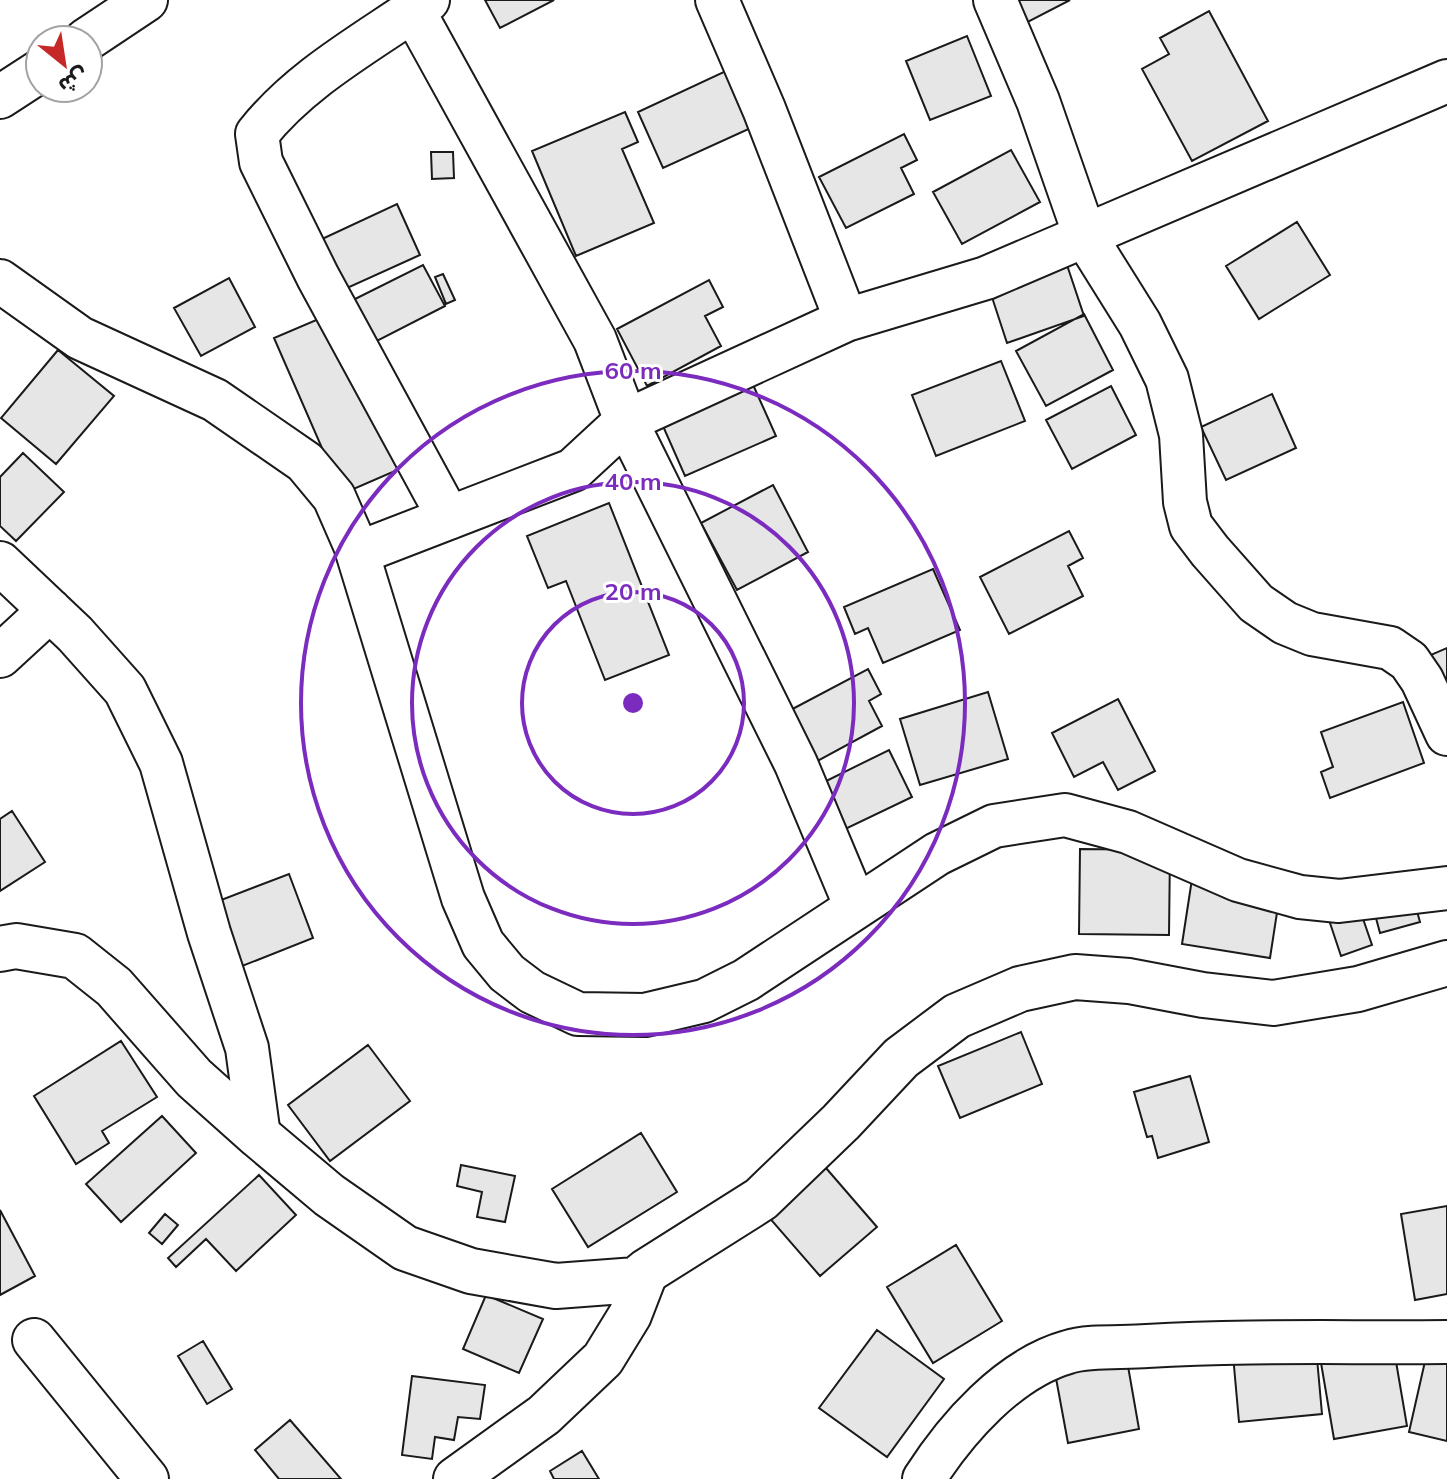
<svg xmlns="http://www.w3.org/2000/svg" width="1447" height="1479" viewBox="0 0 1447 1479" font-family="Mulish,'Noto Sans Arabic',sans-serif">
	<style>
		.building { fill: #e6e6e6; stroke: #1a1a1a; stroke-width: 2 }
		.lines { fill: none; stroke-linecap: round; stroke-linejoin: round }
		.minor-casing { stroke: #1a1a1a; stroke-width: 46 }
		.major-casing { stroke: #1a1a1a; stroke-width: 48 }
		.minor { stroke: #fff; stroke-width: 42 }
		.major { stroke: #fff; stroke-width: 44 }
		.ring { fill: none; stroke: #7b2cbf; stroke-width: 4 }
		.centre { fill: #7b2cbf; stroke: #fff; stroke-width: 4 }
		.ring-label { font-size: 24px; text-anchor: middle; font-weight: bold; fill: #7b2cbf; stroke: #fff; stroke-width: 6; stroke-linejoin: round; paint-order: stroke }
	</style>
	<rect width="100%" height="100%" fill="#fff"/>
	<!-- building -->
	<path class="building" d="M 485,0 L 554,0 L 500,28 Z
		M 1007,0 L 1070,0 L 1020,26 Z
		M 1209,11 L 1268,121 L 1192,161 L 1142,69 L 1169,54 L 1160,38 Z
		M 967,36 L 991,96 L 930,120 L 906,61 Z
		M 728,70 L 753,127 L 663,168 L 638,112 Z
		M 625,112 L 638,142 L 622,149 L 654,223 L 576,256 L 532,151 Z
		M 904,134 L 917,160 L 901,168 L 914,194 L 846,228 L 819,177 Z
		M 1011,150 L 1040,202 L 962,244 L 933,192 Z
		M 431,152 L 453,152 L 454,178 L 432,179 Z
		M 397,204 L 420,255 L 345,289 L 322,239 Z
		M 1297,222 L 1330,275 L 1259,319 L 1226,266 Z
		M 1064,256 L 1084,316 L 1007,343 L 987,282 Z
		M 423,265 L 445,306 L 371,344 L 349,302 Z
		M 443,274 L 455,300 L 446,304 L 435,277 Z
		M 229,278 L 255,327 L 201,356 L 174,308 Z
		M 709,280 L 723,307 L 705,316 L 721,346 L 647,386 L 617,329 Z
		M 335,312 L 402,468 L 342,494 L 274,338 Z
		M 1084,314 L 1113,370 L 1046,406 L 1016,351 Z
		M 58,350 L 114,396 L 56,464 L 1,418 Z
		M 1001,361 L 1025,421 L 936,456 L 912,395 Z
		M 750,378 L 776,436 L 685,476 L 659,417 Z
		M 1111,386 L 1136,435 L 1072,469 L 1046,420 Z
		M 1272,394 L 1296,448 L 1226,480 L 1201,427 Z
		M 23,453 L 64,492 L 16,541 L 0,526 L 0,477 Z
		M 773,485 L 808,552 L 737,590 L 701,523 Z
		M 609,503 L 669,655 L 605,680 L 566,581 L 548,588 L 527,536 Z
		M 1069,531 L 1083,558 L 1068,566 L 1083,596 L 1009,634 L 980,577 Z
		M 933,569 L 960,630 L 883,663 L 868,628 L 855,634 L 844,607 Z
		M 1447,648 L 1447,707 L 1426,657 Z
		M 868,669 L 881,694 L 869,701 L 882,726 L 810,765 L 783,714 Z
		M 988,692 L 1008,759 L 920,785 L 900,719 Z
		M 1118,699 L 1155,771 L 1118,790 L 1103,762 L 1074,777 L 1052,733 Z
		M 1403,702 L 1424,763 L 1330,798 L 1321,772 L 1333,767 L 1321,732 Z
		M 889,750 L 912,797 L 837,833 L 814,787 Z
		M 12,811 L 45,862 L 0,891 L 0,819 Z
		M 1080,849 L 1170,850 L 1169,935 L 1079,934 Z
		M 289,874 L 313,938 L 232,970 L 208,905 Z
		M 1192,879 L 1280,893 L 1270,958 L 1182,944 Z
		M 1413,897 L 1420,922 L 1380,933 L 1373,907 Z
		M 1360,910 L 1372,945 L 1341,956 L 1329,920 Z
		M 1021,1032 L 1042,1084 L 960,1118 L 938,1066 Z
		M 121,1041 L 157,1097 L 102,1131 L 109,1143 L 76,1164 L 34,1096 Z
		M 368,1045 L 410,1101 L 330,1161 L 288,1105 Z
		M 1190,1076 L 1209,1142 L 1158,1158 L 1152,1136 L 1147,1137 L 1134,1092 Z
		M 162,1116 L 196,1153 L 121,1222 L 86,1184 Z
		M 641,1133 L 677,1192 L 588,1247 L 552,1189 Z
		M 461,1165 L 515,1176 L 505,1222 L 477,1217 L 482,1192 L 457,1186 Z
		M 826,1168 L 877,1227 L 820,1276 L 761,1208 L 804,1186 Z
		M 259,1175 L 296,1215 L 236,1271 L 206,1239 L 176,1267 L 168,1258 Z
		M 1447,1206 L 1447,1294 L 1415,1300 L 1401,1214 Z
		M 0,1210 L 35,1276 L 0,1295 Z
		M 165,1214 L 178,1225 L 162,1244 L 149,1233 Z
		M 956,1245 L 1002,1321 L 933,1363 L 887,1287 Z
		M 486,1295 L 543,1319 L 519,1373 L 463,1349 Z
		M 877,1330 L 944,1379 L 887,1457 L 819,1408 Z
		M 203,1341 L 232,1389 L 207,1404 L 178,1356 Z
		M 1393,1344 L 1407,1426 L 1334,1439 L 1320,1357 Z
		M 1316,1347 L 1322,1414 L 1239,1422 L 1233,1355 Z
		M 1125,1349 L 1139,1429 L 1068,1443 L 1053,1362 Z
		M 1426,1357 L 1447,1362 L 1447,1441 L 1409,1432 Z
		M 412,1376 L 485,1385 L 480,1419 L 458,1417 L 454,1440 L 435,1437 L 432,1459 L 402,1455 Z
		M 290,1420 L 341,1479 L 279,1479 L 255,1450 Z
		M 582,1451 L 599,1479 L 554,1479 L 550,1471 Z"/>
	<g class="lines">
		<defs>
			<path id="minor" d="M 428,0 C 370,41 302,77 257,134 L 261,162 L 318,277 L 449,518
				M 717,0 L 764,109 L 846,320
				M 995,0 L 1038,101 L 1085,236 L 1140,324 L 1167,379 L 1181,435 L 1185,502 L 1191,526 L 1210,551 L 1256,603 L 1285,623 L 1312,634 L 1390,648 L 1409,661 L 1422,680 L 1447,734
				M 413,10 L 595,340 L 626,421 L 796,764 L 856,907
				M 86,40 L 146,0
				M 0,97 L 40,71
				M 0,281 L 80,338 L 215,400 L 305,462 L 334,497 L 355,545 L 463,898 L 483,944 L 507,973 L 532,992 L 578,1014 L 645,1015 L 704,1001 L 746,980 L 937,854 L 994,826 L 1065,815 L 1128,832 L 1238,880 L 1300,897 L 1339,901 L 1447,888
				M 358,553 L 573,470 L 626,421 L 846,320 L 986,278 L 1447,81
				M 0,563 L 75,634 L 125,690 L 161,763 L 209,933 L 247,1048 L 259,1136
				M 0,656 L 50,610
				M 34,1340 L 147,1479
				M 455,1479 L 544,1415 L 603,1359 L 630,1315 L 647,1271
				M 924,1479 C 956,1429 1008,1369 1068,1352 C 1089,1345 1124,1348 1147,1346 C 1247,1340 1347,1343 1447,1342"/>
			<path id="major" d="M 0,949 L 16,946 L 75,956 L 114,987 L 194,1078 L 259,1136 L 329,1195 L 405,1248 L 471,1271 L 556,1286 L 636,1280 L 647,1271 L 761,1199 L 841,1122 L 901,1058 L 957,1016 L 1020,989 L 1075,977 L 1129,981 L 1203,995 L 1273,1003 L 1358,989 L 1447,963"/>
		</defs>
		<!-- minor casing -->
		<use href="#minor" class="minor-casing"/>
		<!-- major casing -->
		<use href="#major" class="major-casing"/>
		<!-- minor -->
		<use href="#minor" class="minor"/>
		<!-- major -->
		<use href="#major" class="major"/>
	</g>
	<!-- distance rings -->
	<g class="ring">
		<circle cx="633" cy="703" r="111"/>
		<circle cx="633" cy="703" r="221"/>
		<circle cx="633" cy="703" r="332"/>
	</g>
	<circle cx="633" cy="703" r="12" class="centre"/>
	<g class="ring-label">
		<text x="633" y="379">60 m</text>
		<text x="633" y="490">40 m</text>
		<text x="633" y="600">20 m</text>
	</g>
	<!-- north arrow -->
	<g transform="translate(64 64) rotate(150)"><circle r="38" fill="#ffffff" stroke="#a3a3a3" stroke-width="2"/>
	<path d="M0-6L14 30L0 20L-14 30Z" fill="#c62828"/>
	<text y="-12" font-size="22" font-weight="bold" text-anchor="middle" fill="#1a1a1a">ش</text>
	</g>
</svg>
